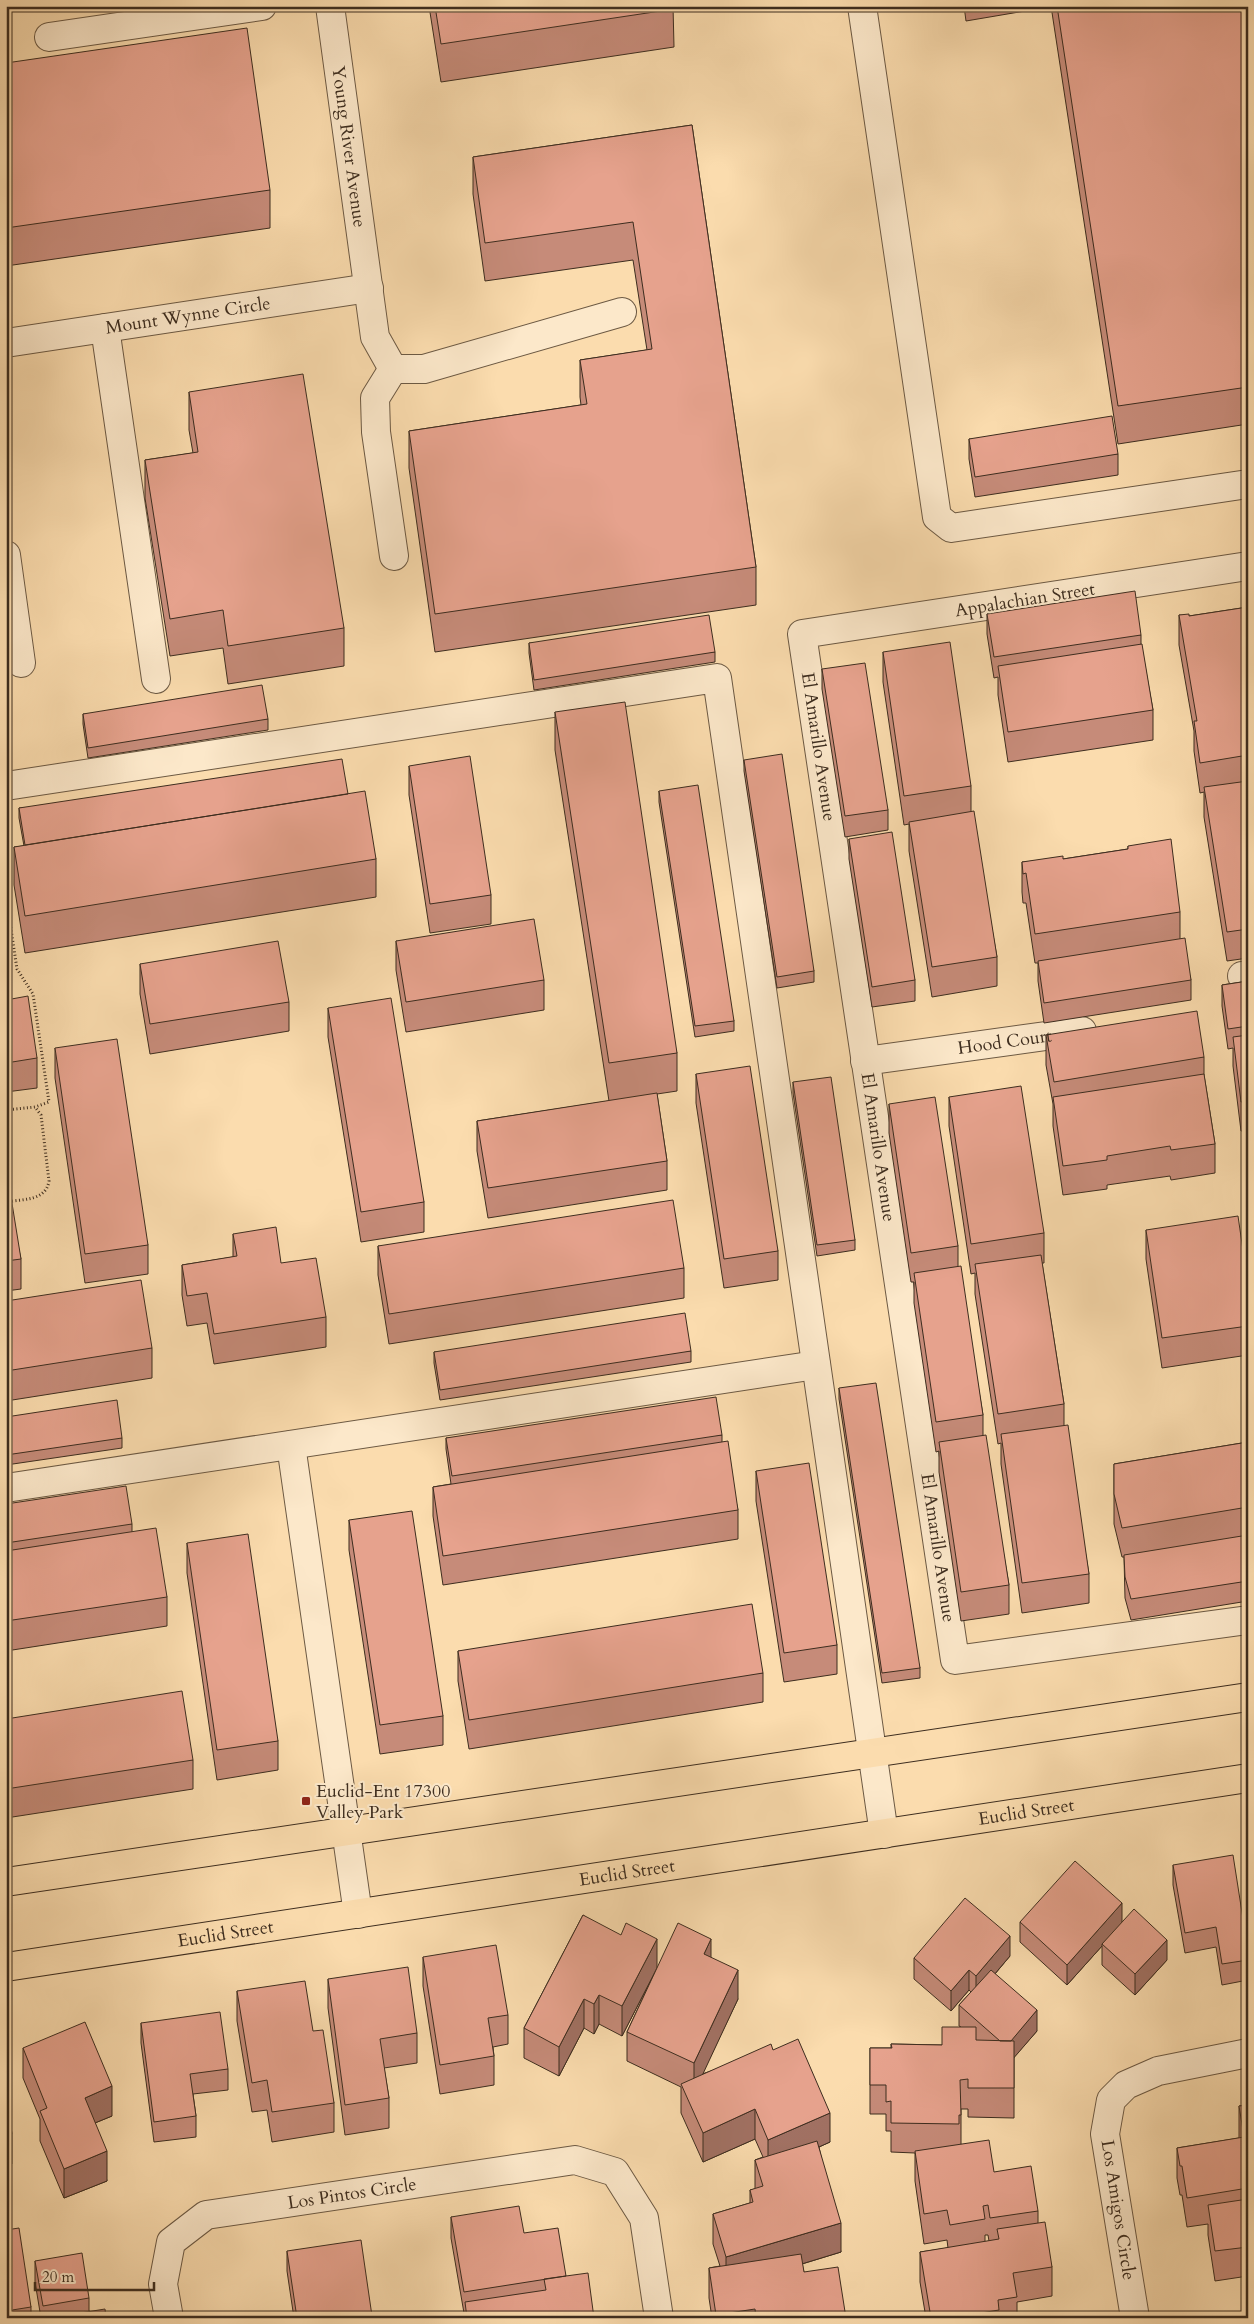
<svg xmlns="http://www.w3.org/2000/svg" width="1254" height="2324" viewBox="0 0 1254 2324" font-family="Cardo,serif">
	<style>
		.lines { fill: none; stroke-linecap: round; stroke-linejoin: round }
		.minor-casing { stroke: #6c5943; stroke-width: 30 }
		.major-casing { stroke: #3d2d1f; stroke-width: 30 }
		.path { stroke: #3d2d1f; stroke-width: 3; stroke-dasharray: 1 2.5; stroke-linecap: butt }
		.minor { stroke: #fce8ca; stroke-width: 28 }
		.major { stroke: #fbdcae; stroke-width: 28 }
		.wall { fill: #c68b79; stroke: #3d2d1f; fill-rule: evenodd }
		.shaded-wall { fill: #a17163; stroke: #3d2d1f }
		.building { fill: #e6a28d; stroke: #3d2d1f }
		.poi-dot { fill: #8f2418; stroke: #fce8ca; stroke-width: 2 }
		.labels { text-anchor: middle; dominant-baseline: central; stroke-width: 4; stroke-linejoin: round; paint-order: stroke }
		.street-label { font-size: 18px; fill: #3d2d1f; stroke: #fce8ca }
		.poi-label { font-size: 18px; fill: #3d2d1f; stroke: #fce8ca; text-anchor: start }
	</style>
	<rect width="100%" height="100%" fill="#fbdcae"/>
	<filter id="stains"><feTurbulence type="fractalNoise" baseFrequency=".004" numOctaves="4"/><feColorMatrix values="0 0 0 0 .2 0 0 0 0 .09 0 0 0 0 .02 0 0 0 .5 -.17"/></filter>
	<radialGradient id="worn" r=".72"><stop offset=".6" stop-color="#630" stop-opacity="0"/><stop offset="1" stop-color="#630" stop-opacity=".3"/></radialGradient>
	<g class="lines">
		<defs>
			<g id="minor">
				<path id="s1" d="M 330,6 L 375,337 L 393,369 L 424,369 L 622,312"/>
				<path d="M 862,6 L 937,517 L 951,528 L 1248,484"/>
				<path d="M 49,37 L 262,6"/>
				<path d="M 105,328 L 156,679"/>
				<path id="s2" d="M 6,343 L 369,288"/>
				<path d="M 393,369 L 375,398 L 376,432 L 394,556"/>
				<path d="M 6,555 L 21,663"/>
				<path id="s3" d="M 1248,566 L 802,634 L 955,1660 L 1248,1620"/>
				<path d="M 6,786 L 717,678 L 884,1834"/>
				<path d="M 1242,976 L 1248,976"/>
				<path id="s4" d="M 865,1061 L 1082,1031"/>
				<path d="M 291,1445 L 358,1914"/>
				<path d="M 6,1488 L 816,1365"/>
				<path id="s5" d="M 169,2318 L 163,2284 L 171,2242 L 206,2215 L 575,2160 L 615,2172 L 644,2218 L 659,2318"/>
				<path d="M 1135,2318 L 1105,2134 L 1111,2100 L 1126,2085 L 1158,2071 L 1248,2053"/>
			</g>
			<g id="major">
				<path d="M 6,1882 L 1248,1697"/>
				<path id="s6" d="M 6,1967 L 1248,1778"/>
			</g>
		</defs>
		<!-- minor casing -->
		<use href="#minor" class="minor-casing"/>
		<!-- major casing -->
		<use href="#major" class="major-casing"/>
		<!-- path -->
		<path class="path" d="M 6,896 L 17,969 L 33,994 L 49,1102 L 35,1107
			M 6,1110 L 35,1107 L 41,1115 L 49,1181 C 46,1201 23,1199 6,1202"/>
		<!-- minor -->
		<use href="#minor" class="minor"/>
		<!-- major -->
		<use href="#major" class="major"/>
	</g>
	<!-- wall -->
	<path class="wall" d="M 429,6 L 673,6 L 674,47 L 441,82 Z
		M 964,6 L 1031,6 L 1031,10 L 966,21 Z
		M 1051,6 L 1248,6 L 1248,424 L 1118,444 Z
		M 6,63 L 270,190 L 270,228 L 6,266 Z
		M 692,125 L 756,567 L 756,605 L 435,652 L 409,468 L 409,431 L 581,405 L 580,397 L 580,360 L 647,350 L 633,260 L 485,281 L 473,194 L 473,157 Z
		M 189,392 L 344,628 L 344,666 L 228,684 L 223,648 L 170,656 L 145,498 L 145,460 L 193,453 L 189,430 Z
		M 969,439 L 1118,454 L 1118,475 L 975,497 L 969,459 Z
		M 1248,607 L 1248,958 L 1227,961 L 1204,817 L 1204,792 L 1200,793 L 1194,751 L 1194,731 L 1179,645 L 1179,615 L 1189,616 Z
		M 987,614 L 1141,635 L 1141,644 L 1153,710 L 1153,740 L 1008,762 L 998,695 L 998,677 L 994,678 L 987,634 Z
		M 529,643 L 715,652 L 715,662 L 534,690 L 529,653 Z
		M 883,652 L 971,786 L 971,812 L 997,957 L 997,986 L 932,997 L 909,851 L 909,824 L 904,825 L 883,682 Z
		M 822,669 L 888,810 L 888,830 L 845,837 L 822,689 Z
		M 555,712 L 677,1053 L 677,1091 L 657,1094 L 667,1161 L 667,1190 L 488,1218 L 477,1151 L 477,1121 L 609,1101 L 555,750 Z
		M 83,714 L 268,719 L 268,730 L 88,758 L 83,724 Z
		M 744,760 L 814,971 L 814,982 L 777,988 L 744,771 Z
		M 409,766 L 491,895 L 491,924 L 430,933 L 409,795 Z
		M 659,791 L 734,1021 L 734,1031 L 695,1037 L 659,802 Z
		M 348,794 L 376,859 L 376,897 L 25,953 L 14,885 L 14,847 L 24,846 L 19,818 L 19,808 Z
		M 849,839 L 915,980 L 915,1001 L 872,1007 L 849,859 Z
		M 1128,846 L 1180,912 L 1180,939 L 1191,980 L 1191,1000 L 1044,1023 L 1038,981 L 1038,963 L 1035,963 L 1026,903 L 1023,903 L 1022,892 L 1022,862 L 1063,859 L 1128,849 Z
		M 396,941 L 544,980 L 544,1010 L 406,1032 L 396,970 Z
		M 140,964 L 289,1002 L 289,1031 L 150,1054 L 140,994 Z
		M 1248,981 L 1248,1131 L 1241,1131 L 1233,1066 L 1233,1048 L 1228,1049 L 1222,1006 L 1222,985 Z
		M 6,1000 L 37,1058 L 37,1088 L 6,1092 Z
		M 328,1008 L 424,1202 L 424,1232 L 361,1242 L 328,1037 Z
		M 1046,1035 L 1204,1057 L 1204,1075 L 1215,1144 L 1215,1173 L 1171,1180 L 1170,1176 L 1107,1185 L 1107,1189 L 1063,1195 L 1053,1126 L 1053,1104 L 1046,1065 Z
		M 55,1048 L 148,1245 L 148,1274 L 85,1283 L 55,1078 Z
		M 696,1074 L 778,1251 L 778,1280 L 724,1288 L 696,1103 Z
		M 793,1082 L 855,1240 L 855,1250 L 817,1256 L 793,1093 Z
		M 949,1097 L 1044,1233 L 1044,1263 L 1042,1263 L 1064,1404 L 1064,1426 L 1089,1574 L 1089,1603 L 1022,1613 L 1001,1464 L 1001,1443 L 998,1444 L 975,1294 L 975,1273 L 971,1274 L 949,1126 Z
		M 889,1104 L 958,1246 L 958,1266 L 983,1415 L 983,1435 L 1009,1585 L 1009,1614 L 961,1621 L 939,1472 L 939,1451 L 936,1452 L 914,1303 L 914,1282 L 911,1282 L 889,1133 Z
		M 6,1191 L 21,1259 L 21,1289 L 6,1291 Z
		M 1146,1230 L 1248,1285 L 1248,1355 L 1162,1368 L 1146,1259 Z
		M 233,1234 L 281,1263 L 326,1317 L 326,1347 L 214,1364 L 207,1323 L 187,1326 L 182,1295 L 182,1265 L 233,1257 Z
		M 378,1246 L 684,1268 L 684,1298 L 389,1344 L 378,1275 Z
		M 6,1301 L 152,1348 L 152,1378 L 6,1401 Z
		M 691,1351 L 691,1362 L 440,1400 L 434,1363 L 434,1352 Z
		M 839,1388 L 920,1668 L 920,1678 L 882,1683 L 839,1399 Z
		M 6,1417 L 122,1438 L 122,1448 L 6,1465 Z
		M 722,1435 L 722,1442 L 738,1510 L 738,1539 L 443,1585 L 433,1516 L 433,1487 L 451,1484 L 446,1449 L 446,1438 Z
		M 1248,1442 L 1248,1601 L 1131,1620 L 1125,1598 L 1124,1557 L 1122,1557 L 1114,1524 L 1114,1464 Z
		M 756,1471 L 837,1645 L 837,1674 L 784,1682 L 756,1501 Z
		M 6,1504 L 132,1524 L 132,1532 L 167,1597 L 167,1626 L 6,1651 Z
		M 349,1520 L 443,1716 L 443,1745 L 380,1754 L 349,1550 Z
		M 187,1543 L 278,1741 L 278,1770 L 217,1780 L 187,1573 Z
		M 458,1651 L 763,1673 L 763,1702 L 469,1749 L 458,1681 Z
		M 6,1719 L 193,1760 L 193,1789 L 6,1818 Z
		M 1173,1865 L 1243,1919 L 1248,1919 L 1248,1980 L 1222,1985 L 1216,1947 L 1185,1953 L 1173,1885 Z
		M 583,1915 L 657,1968 L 711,1957 L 738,1999 L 702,2074 L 773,2050 L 830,2142 L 819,2147 L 841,2252 L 802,2264 L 804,2272 L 846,2318 L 712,2318 L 709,2298 L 709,2268 L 720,2266 L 713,2244 L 713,2214 L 750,2203 L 750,2190 L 755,2189 L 755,2160 L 763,2157 L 755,2139 L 703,2162 L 681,2113 L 681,2087 L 627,2061 L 627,2032 L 654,1974 L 622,2036 L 599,2024 L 594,2034 L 584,2028 L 559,2076 L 524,2058 L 524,2028 Z
		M 1020,1922 L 1122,1923 L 1167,1960 L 1135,1995 L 1102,1965 L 1102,1946 L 1067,1985 L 1020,1942 Z
		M 1010,1956 L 995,1974 L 1037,2031 L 1014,2057 L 1014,2118 L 968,2117 L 968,2109 L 961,2109 L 961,2144 L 1038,2211 L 1038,2223 L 1052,2267 L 1052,2296 L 1017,2302 L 1017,2318 L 926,2318 L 920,2282 L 920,2252 L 948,2248 L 947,2240 L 924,2244 L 915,2181 L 915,2153 L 891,2152 L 891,2131 L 886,2131 L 886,2114 L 870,2114 L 870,2048 L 891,2048 L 891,2044 L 942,2045 L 961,2027 L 959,2026 L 959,2005 L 971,1992 L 969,1990 L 951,2011 L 914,1979 L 914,1958 ZM 985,2235 L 988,2235 L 989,2241 L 985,2242 Z
		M 423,1957 L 508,2015 L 508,2044 L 493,2047 L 494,2056 L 494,2085 L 440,2094 L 423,1986 Z
		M 328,1979 L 417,2033 L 417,2063 L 384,2068 L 389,2098 L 389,2128 L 345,2135 L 328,2008 Z
		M 237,1991 L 313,2031 L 334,2103 L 334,2132 L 272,2142 L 267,2110 L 252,2112 L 237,2021 Z
		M 141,2023 L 228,2069 L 228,2090 L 193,2094 L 196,2116 L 196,2137 L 154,2142 L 141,2043 Z
		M 23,2048 L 112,2116 L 95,2123 L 107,2181 L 64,2198 L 40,2141 L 40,2119 L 23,2078 Z
		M 6,2090 L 12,2134 L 12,2164 L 6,2164 Z
		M 1248,2105 L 1248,2276 L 1215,2281 L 1208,2235 L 1208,2224 L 1187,2227 L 1182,2195 L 1180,2195 L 1177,2178 L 1177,2148 L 1239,2138 L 1239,2106 Z
		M 451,2217 L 524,2233 L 566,2276 L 594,2318 L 465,2318 L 465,2313 L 464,2313 L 451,2238 Z
		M 6,2230 L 31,2307 L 31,2318 L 6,2318 Z
		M 287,2251 L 372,2316 L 372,2318 L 294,2318 L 287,2271 Z
		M 35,2261 L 89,2298 L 89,2311 L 106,2318 L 41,2318 L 35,2282 Z"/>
	<!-- shaded-wall -->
	<path class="shaded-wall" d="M 1122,1903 L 1122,1924 L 1102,1944 L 1102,1946 L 1067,1985 L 1067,1965 Z
		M 1010,1936 L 1010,1956 L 976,1996 L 976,1976 Z
		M 657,1939 L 657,1968 L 622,2036 L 622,2006 Z
		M 711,1939 L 711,1968 L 704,1954 Z
		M 1167,1940 L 1167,1960 L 1135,1995 L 1135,1974 Z
		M 738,1970 L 738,1999 L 694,2093 L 694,2063 Z
		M 969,1970 L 969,1990 L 951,2011 L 951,1991 Z
		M 599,1995 L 599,2024 L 594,2034 L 594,2004 Z
		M 584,1999 L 584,2028 L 559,2076 L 559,2047 Z
		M 1037,2010 L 1037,2031 L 1006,2067 L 1006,2046 Z
		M 112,2086 L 112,2116 L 85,2127 L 85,2098 Z
		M 755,2109 L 755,2139 L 703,2162 L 703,2133 Z
		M 830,2113 L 830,2142 L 768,2170 L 768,2140 Z
		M 107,2151 L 107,2181 L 64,2198 L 64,2169 Z
		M 841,2223 L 841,2252 L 726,2287 L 726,2257 Z"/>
	<!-- building -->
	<path class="building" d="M 435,6 L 673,6 L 674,9 L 441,44 Z
		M 1057,6 L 1248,6 L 1248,387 L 1118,406 Z
		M 247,28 L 270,190 L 6,228 L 6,63 Z
		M 692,125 L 756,567 L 435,614 L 409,431 L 587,404 L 580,360 L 652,349 L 633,222 L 485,243 L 473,157 Z
		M 303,374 L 344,628 L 228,646 L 223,610 L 170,619 L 145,460 L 198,452 L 189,392 Z
		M 1112,416 L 1118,454 L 975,477 L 969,439 Z
		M 1135,591 L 1141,635 L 994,657 L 987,614 Z
		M 1248,607 L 1248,755 L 1200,763 L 1194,721 L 1197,721 L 1179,615 L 1189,614 L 1189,616 Z
		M 709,615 L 715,652 L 534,680 L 529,643 Z
		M 950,642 L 971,786 L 904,796 L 883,652 Z
		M 1142,644 L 1153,710 L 1008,732 L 998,666 Z
		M 865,663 L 888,810 L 845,816 L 822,669 Z
		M 262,685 L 268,719 L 88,748 L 83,714 Z
		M 625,702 L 677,1053 L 609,1063 L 555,712 Z
		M 782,754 L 814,971 L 777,977 L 744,760 Z
		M 470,756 L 491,895 L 430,904 L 409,766 Z
		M 342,759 L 348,794 L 25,845 L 19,808 Z
		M 1248,781 L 1248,929 L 1227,932 L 1204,787 Z
		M 698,785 L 734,1021 L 695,1026 L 659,791 Z
		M 365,791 L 376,859 L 25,916 L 14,847 Z
		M 974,811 L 997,957 L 932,967 L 909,822 Z
		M 892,832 L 915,980 L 872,987 L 849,839 Z
		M 1171,839 L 1180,912 L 1035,934 L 1026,873 L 1023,874 L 1022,862 L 1063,856 L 1063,859 L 1128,849 L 1128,846 Z
		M 534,919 L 544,980 L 406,1002 L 396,941 Z
		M 1185,938 L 1191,980 L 1044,1003 L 1038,961 Z
		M 278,941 L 289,1002 L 150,1024 L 140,964 Z
		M 1248,981 L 1248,1026 L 1228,1029 L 1222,985 Z
		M 28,996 L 37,1058 L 6,1063 L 6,1000 Z
		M 391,998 L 424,1202 L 361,1212 L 328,1008 Z
		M 1197,1011 L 1204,1057 L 1054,1082 L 1046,1035 Z
		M 1248,1035 L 1248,1101 L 1241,1102 L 1233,1037 Z
		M 117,1039 L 148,1245 L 85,1254 L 55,1048 Z
		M 750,1066 L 778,1251 L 724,1259 L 696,1074 Z
		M 1204,1074 L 1215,1144 L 1171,1150 L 1170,1146 L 1107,1156 L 1107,1160 L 1063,1166 L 1053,1097 Z
		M 831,1077 L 855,1240 L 817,1245 L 793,1082 Z
		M 1021,1086 L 1044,1233 L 971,1244 L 949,1097 Z
		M 657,1093 L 667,1161 L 488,1188 L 477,1121 Z
		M 935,1097 L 958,1246 L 911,1253 L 889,1104 Z
		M 6,1191 L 10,1191 L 21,1259 L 6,1261 Z
		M 673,1200 L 684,1268 L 389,1314 L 378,1246 Z
		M 1238,1216 L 1248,1285 L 1248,1326 L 1162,1338 L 1146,1230 Z
		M 276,1227 L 281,1263 L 316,1258 L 326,1317 L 214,1334 L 207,1293 L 187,1296 L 182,1265 L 237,1256 L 233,1234 Z
		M 1041,1255 L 1064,1404 L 998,1414 L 975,1264 Z
		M 961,1266 L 983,1415 L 936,1422 L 914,1273 Z
		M 141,1280 L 152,1348 L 6,1371 L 6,1301 Z
		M 685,1313 L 691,1351 L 440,1390 L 434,1352 Z
		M 876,1383 L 920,1668 L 882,1673 L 839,1388 Z
		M 716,1397 L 722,1435 L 452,1476 L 446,1438 Z
		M 117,1400 L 122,1438 L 6,1455 L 6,1417 Z
		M 1068,1425 L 1089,1574 L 1022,1583 L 1001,1434 Z
		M 986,1435 L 1009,1585 L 961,1592 L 939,1442 Z
		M 728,1441 L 738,1510 L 443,1556 L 433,1487 Z
		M 1248,1442 L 1248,1507 L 1122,1528 L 1114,1494 L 1114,1464 Z
		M 809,1463 L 837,1645 L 784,1653 L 756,1471 Z
		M 126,1486 L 132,1524 L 6,1543 L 6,1504 Z
		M 412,1511 L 443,1716 L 380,1725 L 349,1520 Z
		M 156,1528 L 167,1597 L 6,1621 L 6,1551 Z
		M 248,1534 L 278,1741 L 217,1750 L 187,1543 Z
		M 1248,1535 L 1248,1581 L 1131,1599 L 1125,1577 L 1124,1555 Z
		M 752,1604 L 763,1673 L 469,1720 L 458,1651 Z
		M 182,1691 L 193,1760 L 6,1789 L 6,1719 Z
		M 1233,1855 L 1243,1919 L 1248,1919 L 1248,1960 L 1222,1964 L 1216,1927 L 1185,1933 L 1173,1865 Z
		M 1075,1861 L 1122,1903 L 1067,1965 L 1020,1922 Z
		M 965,1898 L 1010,1936 L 976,1976 L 969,1970 L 951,1991 L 914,1958 Z
		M 1134,1909 L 1167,1940 L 1135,1974 L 1102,1944 Z
		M 583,1915 L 621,1935 L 626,1923 L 657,1939 L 622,2006 L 599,1995 L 594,2004 L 584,1999 L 559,2047 L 524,2028 Z
		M 678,1923 L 711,1939 L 704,1954 L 738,1970 L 694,2063 L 627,2032 Z
		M 496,1945 L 508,2015 L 488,2018 L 494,2056 L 440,2065 L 423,1957 Z
		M 408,1967 L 417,2033 L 380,2039 L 389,2098 L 345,2105 L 328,1979 Z
		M 991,1970 L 1037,2010 L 1011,2041 L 1000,2041 L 959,2005 Z
		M 305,1981 L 313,2031 L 323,2030 L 334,2103 L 272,2112 L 267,2080 L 252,2083 L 237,1991 Z
		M 220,2012 L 228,2069 L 190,2074 L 196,2116 L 154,2122 L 141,2023 Z
		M 85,2022 L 112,2086 L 85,2098 L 107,2151 L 64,2169 L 40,2111 L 47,2108 L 23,2048 Z
		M 942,2027 L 976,2027 L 976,2040 L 1014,2041 L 1014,2088 L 968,2088 L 968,2079 L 960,2080 L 961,2115 L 959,2115 L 959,2124 L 891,2123 L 891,2101 L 886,2102 L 886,2085 L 870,2085 L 870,2048 L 892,2048 L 891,2044 L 942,2045 Z
		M 798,2039 L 830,2113 L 768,2140 L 755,2109 L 703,2133 L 681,2084 L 771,2044 L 773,2050 Z
		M 6,2090 L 12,2134 L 6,2135 Z
		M 1248,2105 L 1248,2188 L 1187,2198 L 1182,2166 L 1180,2166 L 1177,2148 L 1244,2137 L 1239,2106 Z
		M 989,2140 L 994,2172 L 1031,2166 L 1038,2211 L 990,2218 L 988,2205 L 983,2206 L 985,2219 L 950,2225 L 947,2210 L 924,2214 L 915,2151 Z
		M 817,2141 L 841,2223 L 726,2257 L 713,2214 L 753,2202 L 750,2190 L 763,2186 L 755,2160 Z
		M 1248,2199 L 1248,2247 L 1215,2251 L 1208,2205 Z
		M 519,2206 L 524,2233 L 558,2228 L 566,2276 L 464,2292 L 451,2217 Z
		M 1045,2222 L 1052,2267 L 1013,2273 L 1017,2297 L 998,2300 L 999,2310 L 951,2318 L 931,2318 L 920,2252 L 999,2239 L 997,2229 Z
		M 19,2228 L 31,2307 L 6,2311 L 6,2230 Z
		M 361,2240 L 372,2316 L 358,2318 L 297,2318 L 287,2251 Z
		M 82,2253 L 89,2298 L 43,2306 L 35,2261 Z
		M 801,2254 L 804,2272 L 838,2267 L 846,2318 L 756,2318 L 755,2309 L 716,2315 L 709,2268 Z
		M 588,2273 L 594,2318 L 467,2318 L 465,2302 L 546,2290 L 544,2279 Z
		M 105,2309 L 106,2318 L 50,2318 Z"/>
	<!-- markers -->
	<rect class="poi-dot" x="301" y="1796" width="10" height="10" rx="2.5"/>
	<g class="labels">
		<!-- street labels -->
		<g class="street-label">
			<text stroke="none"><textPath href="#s1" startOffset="142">Young River Avenue</textPath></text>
			<text stroke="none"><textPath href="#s2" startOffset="184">Mount Wynne Circle</textPath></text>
			<text transform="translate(1025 600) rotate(-9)">Appalachian Street</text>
			<text stroke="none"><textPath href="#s3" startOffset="565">El Amarillo Avenue</textPath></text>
			<text stroke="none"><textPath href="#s4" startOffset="141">Hood Court</textPath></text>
			<text stroke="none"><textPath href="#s3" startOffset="970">El Amarillo Avenue</textPath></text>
			<text stroke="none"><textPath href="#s3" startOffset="1375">El Amarillo Avenue</textPath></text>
			<text stroke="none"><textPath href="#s6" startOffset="1032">Euclid Street</textPath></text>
			<text stroke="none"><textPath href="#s6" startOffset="628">Euclid Street</textPath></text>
			<text stroke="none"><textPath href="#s6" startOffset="222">Euclid Street</textPath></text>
			<text stroke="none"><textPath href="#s5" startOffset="269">Los Pintos Circle</textPath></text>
			<text transform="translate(1118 2210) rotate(81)">Los Amigos Circle</text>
		</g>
		<!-- poi labels -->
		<g class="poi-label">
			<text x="316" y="1791">Euclid-Ent 17300<tspan x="316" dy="21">Valley Park</tspan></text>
		</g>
	</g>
	<!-- margin -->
	<rect width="1254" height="2324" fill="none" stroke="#fbdcae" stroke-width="25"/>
	<rect x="8" y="8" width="1239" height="2309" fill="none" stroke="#3d2d1f" stroke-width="2.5"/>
	<rect x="12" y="12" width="1229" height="2299" fill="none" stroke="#3d2d1f"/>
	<!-- scale -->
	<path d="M35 2282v8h119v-8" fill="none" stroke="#3d2d1f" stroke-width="2.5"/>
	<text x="42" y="2282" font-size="15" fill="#3d2d1f" stroke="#fce8ca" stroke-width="4" paint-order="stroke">20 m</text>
	<rect width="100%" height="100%" filter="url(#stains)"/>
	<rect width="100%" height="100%" fill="url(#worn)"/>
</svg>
